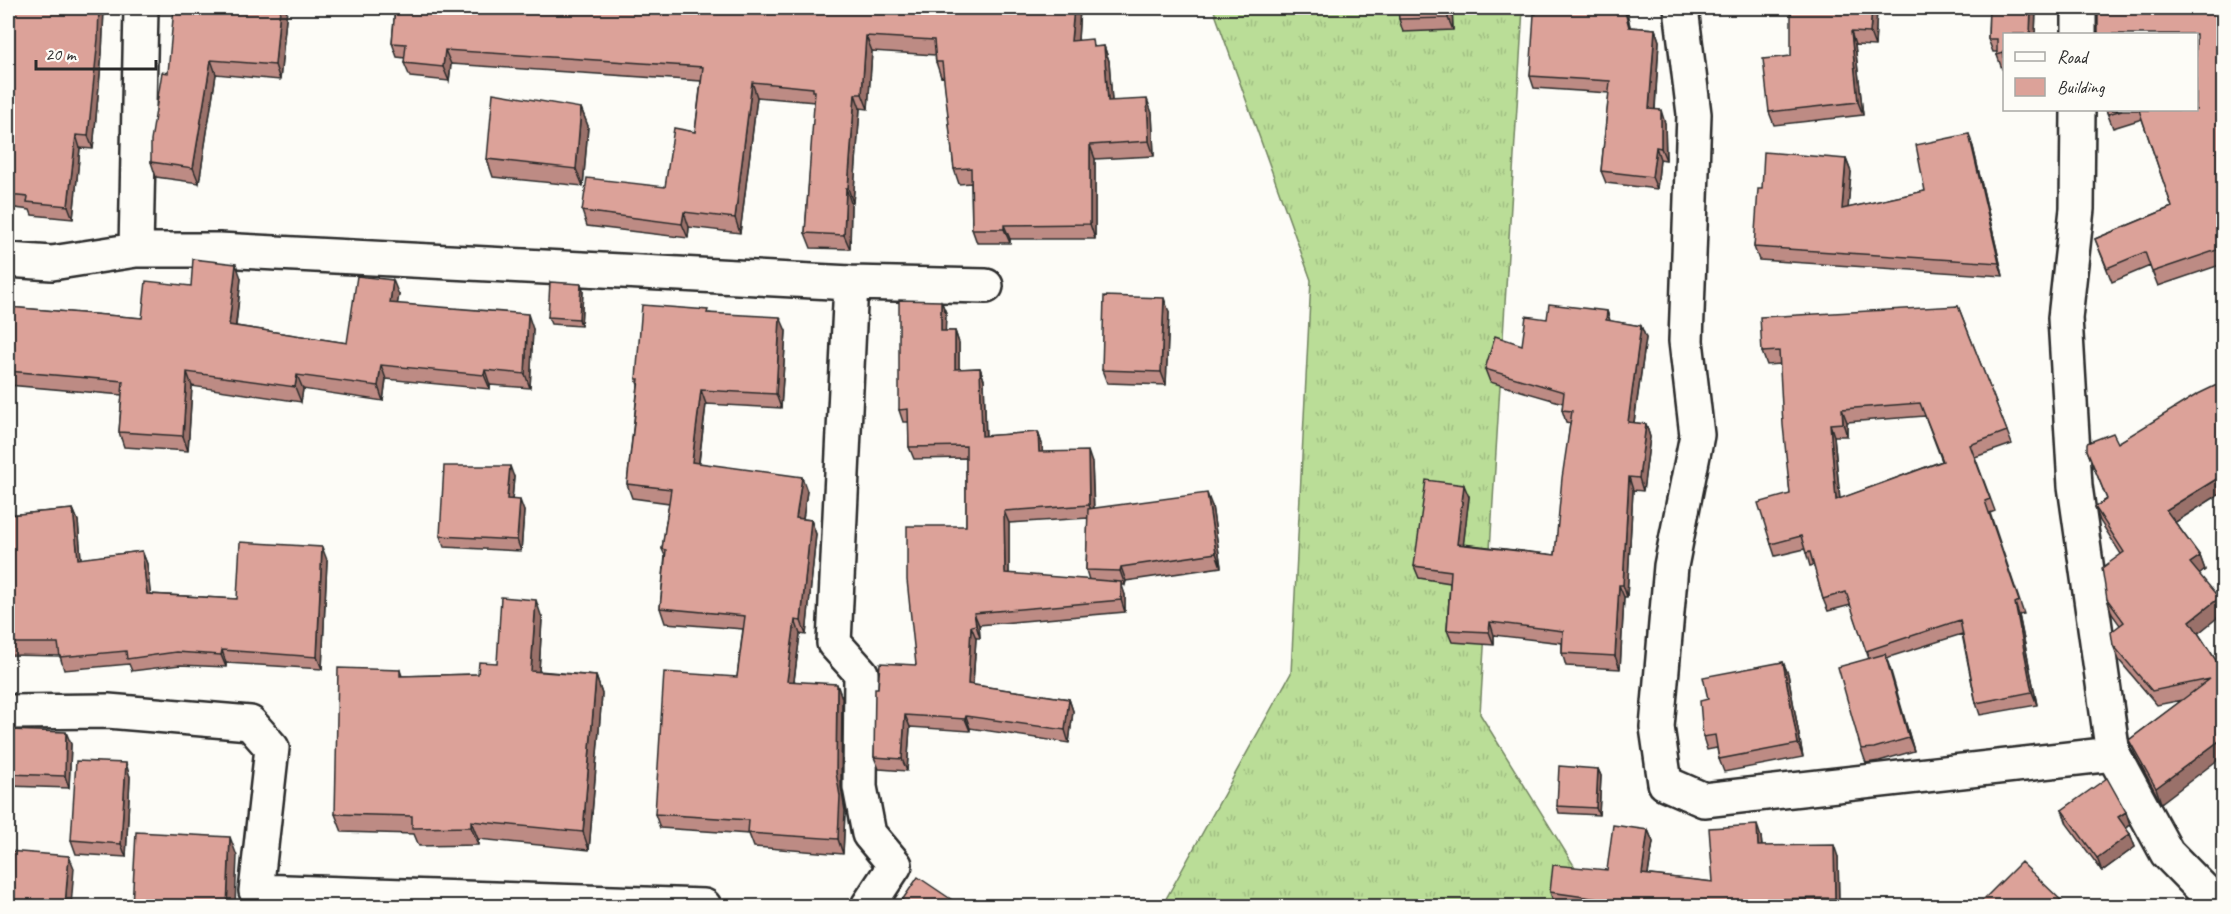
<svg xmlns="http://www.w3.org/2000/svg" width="2231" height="914" viewBox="0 0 2231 914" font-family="Caveat,sans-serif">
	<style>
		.grass { fill: url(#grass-tufts); stroke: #728461; stroke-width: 1.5 }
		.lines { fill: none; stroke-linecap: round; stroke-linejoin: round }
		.minor-casing { stroke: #2b2b2b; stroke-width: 38 }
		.minor { stroke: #fdfcf7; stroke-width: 33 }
		.wall { fill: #bd8b84; stroke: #2b2b2b; stroke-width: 1.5; fill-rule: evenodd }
		.shaded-wall { fill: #9a716b; stroke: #2b2b2b; stroke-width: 1.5 }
		.building { fill: #dca299; stroke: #2b2b2b; stroke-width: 1.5; fill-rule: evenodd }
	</style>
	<defs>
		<pattern id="grass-tufts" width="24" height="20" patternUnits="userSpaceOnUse" patternTransform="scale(1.5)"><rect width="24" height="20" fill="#badd97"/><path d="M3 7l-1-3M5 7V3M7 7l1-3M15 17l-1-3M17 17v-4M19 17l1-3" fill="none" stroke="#a0be82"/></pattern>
	</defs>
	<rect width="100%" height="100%" fill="#fdfcf7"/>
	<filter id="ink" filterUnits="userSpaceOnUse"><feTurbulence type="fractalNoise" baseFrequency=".0167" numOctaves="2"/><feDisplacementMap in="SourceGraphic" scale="12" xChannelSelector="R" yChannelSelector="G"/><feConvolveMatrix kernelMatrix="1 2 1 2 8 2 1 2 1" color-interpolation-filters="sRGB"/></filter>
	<g filter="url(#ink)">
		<!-- grass -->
		<path class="grass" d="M 1213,8 L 1523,8 L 1480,714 L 1599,906 L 1162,906 L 1291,673 L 1311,280 Z"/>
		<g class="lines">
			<defs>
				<path id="minor" d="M 1681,8 L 1694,114 L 1686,341 L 1697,435 L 1671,566 L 1657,727 L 1665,783 L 1704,800 L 2113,754
					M 2079,34 L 2079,8
					M 2078,110 L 2077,209 L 2065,318 L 2075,486 L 2113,754 L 2167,853 L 2219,906
					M 136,250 L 141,8
					M 8,260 L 52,263 L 136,250 L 219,250 L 851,283 L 986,286
					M 851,283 L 834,643 L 861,673 L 860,787 L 869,834 L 895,865 L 868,906
					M 8,712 L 108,711 L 250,723 L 272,748 L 256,891 L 704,906"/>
			</defs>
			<!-- minor casing -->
			<use href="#minor" class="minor-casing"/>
			<!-- minor -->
			<use href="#minor" class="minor"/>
		</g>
		<!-- wall -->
		<path class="wall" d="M 8,8 L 104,8 L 102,53 L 93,149 L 80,148 L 73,219 L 32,215 L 30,210 L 8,207 Z
			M 287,8 L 280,80 L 216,74 L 199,183 L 156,177 L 151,162 L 168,73 Z
			M 395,8 L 1080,8 L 1078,40 L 1095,47 L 1104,46 L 1109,61 L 1112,101 L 1152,113 L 1154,156 L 1095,159 L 1095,239 L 1010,239 L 1010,243 L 977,243 L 972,229 L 971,183 L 959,184 L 954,169 L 944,76 L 941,77 L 936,62 L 935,55 L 872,51 L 868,109 L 860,108 L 853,203 L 851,203 L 850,249 L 811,248 L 805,233 L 815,102 L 757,97 L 740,233 L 689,227 L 688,238 L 587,226 L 582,211 L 665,187 L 695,132 L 701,81 L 451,64 L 449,81 L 410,77 L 404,63 L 405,58 L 397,57 L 392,43 Z
			M 1398,8 L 1452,8 L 1453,30 L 1403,32 L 1399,19 Z
			M 1535,8 L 1626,8 L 1630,27 L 1655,29 L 1659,41 L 1655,110 L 1665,123 L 1666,160 L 1660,159 L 1657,189 L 1606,183 L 1601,171 L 1609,93 L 1534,88 L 1530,76 L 1536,14 Z
			M 1877,8 L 1875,46 L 1855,45 L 1863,115 L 1774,125 L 1769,112 L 1824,10 Z
			M 1989,8 L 2035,8 L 2036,9 L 2035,34 L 2004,34 L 2004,68 L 2002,69 L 1997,55 L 1997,52 L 1993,52 L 1988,39 Z
			M 2223,8 L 2223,264 L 2158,286 L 2150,266 L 2112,282 L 2095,239 L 2172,207 L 2142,119 L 2113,128 L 2106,110 L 2196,110 Z
			M 581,108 L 588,126 L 583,186 L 493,177 L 487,159 Z
			M 1973,147 L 2003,276 L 1759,260 L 1754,247 L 1762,189 L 1846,159 L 1851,172 L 1848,208 L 1925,191 Z
			M 241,278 L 236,326 L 347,343 L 399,295 L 397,304 L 533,329 L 530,388 L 490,385 L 490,389 L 386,379 L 383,401 L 303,389 L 301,402 L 192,386 L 188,451 L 124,447 L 119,432 L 122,395 L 8,385 L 8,307 L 142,318 L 191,286 Z
			M 581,284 L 583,291 L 581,326 L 551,324 L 548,317 Z
			M 941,301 L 946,313 L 945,331 L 955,331 L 959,343 L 959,369 L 980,368 L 984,380 L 986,436 L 1038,432 L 1042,444 L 1042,452 L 1092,463 L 1094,509 L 1212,506 L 1221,567 L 1126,581 L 1125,585 L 1121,585 L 1125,595 L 1125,612 L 979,625 L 980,638 L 976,638 L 973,685 L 1069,699 L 1073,711 L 1069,743 L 970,728 L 970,731 L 910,727 L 907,771 L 879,769 L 874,757 L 878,688 L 916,665 L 966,526 L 966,458 L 914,459 L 909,447 L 909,422 L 903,422 L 899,410 ZM 1088,518 L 1086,570 L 1089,580 L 1009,574 L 1009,523 Z
			M 1958,306 L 2012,444 L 1975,457 L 1995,511 L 1990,513 L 2024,614 L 2019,615 L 2037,705 L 1980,715 L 1976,703 L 1962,634 L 1886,658 L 1914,751 L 1879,761 L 1866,763 L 1861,749 L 1869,659 L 1851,605 L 1828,611 L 1823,599 L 1814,565 L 1810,566 L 1805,549 L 1775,556 L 1771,544 L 1790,494 L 1780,364 L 1767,365 L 1762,352 ZM 1925,416 L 1942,461 L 1840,499 L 1834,436 L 1847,436 L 1847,422 Z
			M 1607,311 L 1610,321 L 1641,326 L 1646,338 L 1634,423 L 1646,424 L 1650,437 L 1643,491 L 1633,490 L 1627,597 L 1624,597 L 1620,669 L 1566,666 L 1562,653 L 1562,643 L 1494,635 L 1494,645 L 1452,642 L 1447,630 L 1450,583 L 1419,578 L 1414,566 L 1469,497 L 1463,544 L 1555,555 L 1570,423 L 1566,422 L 1562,410 L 1563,403 L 1490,382 L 1485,369 L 1522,345 L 1547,319 Z
			M 1169,312 L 1166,385 L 1107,383 L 1102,370 Z
			M 709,313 L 786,331 L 781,408 L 706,404 L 699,463 L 807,491 L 803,519 L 811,520 L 816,534 L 806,635 L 800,634 L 794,681 L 842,698 L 841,787 L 845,811 L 843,854 L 754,847 L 749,834 L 660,828 L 655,814 L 737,677 L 743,629 L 665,623 L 660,608 L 665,556 L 662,549 L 669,503 L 632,498 L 627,484 L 638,385 L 636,379 Z
			M 2223,382 L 2223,492 L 2175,522 L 2200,556 L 2205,570 L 2199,574 L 2198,633 L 2223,671 L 2161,803 L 2135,754 L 2129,740 L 2182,700 L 2157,705 L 2119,660 L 2113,645 L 2120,625 L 2112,614 L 2107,599 L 2121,554 L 2100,521 L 2095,507 L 2107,499 L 2087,450 L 2118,443 Z
			M 514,477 L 512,500 L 524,511 L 521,551 L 444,547 L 440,536 Z
			M 73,509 L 78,521 L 81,559 L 142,551 L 147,564 L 150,594 L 237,599 L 327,560 L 322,669 L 226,663 L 226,667 L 180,665 L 132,671 L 129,664 L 64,670 L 60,656 L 8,655 L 8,515 Z
			M 542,618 L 539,671 L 596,676 L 602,694 L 589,850 L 478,839 L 478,845 L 419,846 L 414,834 L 342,832 L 335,814 L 400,670 L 402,676 L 478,674 L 497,663 Z
			M 1783,662 L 1788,674 L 1803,757 L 1724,772 L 1719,759 L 1717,748 L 1707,750 L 1703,737 L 1708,699 Z
			M 8,730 L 71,744 L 69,788 L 8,786 Z
			M 1598,769 L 1601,776 L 1599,815 L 1559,813 L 1557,806 Z
			M 130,777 L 126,857 L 76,854 L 71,840 Z
			M 2062,810 L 2130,825 L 2126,829 L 2130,834 L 2135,847 L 2102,871 L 2067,824 Z
			M 1648,830 L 1653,842 L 1648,875 L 1713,882 L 1761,837 L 1762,846 L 1838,857 L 1839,906 L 1574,906 L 1554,904 L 1550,892 L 1607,870 Z"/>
		<!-- shaded-wall -->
		<path class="shaded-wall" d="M 99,8 L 104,8 L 102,53 L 93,149 L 88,136 Z
			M 280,8 L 287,8 L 280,80 L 275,65 Z
			M 1074,8 L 1080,8 L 1077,55 L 1071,41 Z
			M 1448,8 L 1452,8 L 1453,30 L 1448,18 Z
			M 1624,8 L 1626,8 L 1633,40 L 1629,27 Z
			M 1872,8 L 1877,8 L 1875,46 L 1870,33 Z
			M 2031,8 L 2035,8 L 2036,9 L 2035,34 L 2030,34 Z
			M 1655,29 L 1659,41 L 1654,121 L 1649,109 Z
			M 1851,32 L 1855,45 L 1863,115 L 1858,102 Z
			M 866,36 L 872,51 L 868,109 L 862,94 Z
			M 1104,46 L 1109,61 L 1113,116 L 1108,101 Z
			M 445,50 L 451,64 L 449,81 L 443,67 Z
			M 211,60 L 216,74 L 199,183 L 193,168 Z
			M 752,82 L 757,97 L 740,233 L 735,218 Z
			M 855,94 L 860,108 L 853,203 L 848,188 Z
			M 1147,99 L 1152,113 L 1154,156 L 1149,141 Z
			M 581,108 L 588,126 L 583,186 L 576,169 Z
			M 1661,110 L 1665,123 L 1666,160 L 1661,148 Z
			M 1969,134 L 1973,147 L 2003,276 L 1999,263 Z
			M 76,135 L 80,148 L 73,219 L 68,206 Z
			M 1090,145 L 1095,159 L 1095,239 L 1090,224 Z
			M 1656,147 L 1660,159 L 1657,189 L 1652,177 Z
			M 1846,159 L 1851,172 L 1847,222 L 1842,209 Z
			M 846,188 L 851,203 L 850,249 L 844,235 Z
			M 684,212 L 689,227 L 688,238 L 682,224 Z
			M 1004,225 L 1010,239 L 1010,243 L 1004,229 Z
			M 236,264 L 241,278 L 234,340 L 229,325 Z
			M 393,280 L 399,295 L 395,317 L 390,303 Z
			M 581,284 L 583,291 L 581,326 L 579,319 Z
			M 1164,298 L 1169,312 L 1166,385 L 1161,372 Z
			M 941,301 L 946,313 L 945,343 L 941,331 Z
			M 1607,311 L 1611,324 L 1606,320 Z
			M 528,314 L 533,329 L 530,388 L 525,374 Z
			M 780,317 L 786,331 L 781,408 L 776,394 Z
			M 1641,326 L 1646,338 L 1632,435 L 1628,422 Z
			M 955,331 L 959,343 L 959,381 L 955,369 Z
			M 381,365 L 386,379 L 383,401 L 378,386 Z
			M 980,368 L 984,380 L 986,448 L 982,436 Z
			M 485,370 L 490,385 L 490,389 L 484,375 Z
			M 187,372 L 192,386 L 188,451 L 183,436 Z
			M 297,375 L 303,389 L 301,402 L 295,387 Z
			M 701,390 L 706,404 L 697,476 L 692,462 Z
			M 1842,409 L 1847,422 L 1847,436 L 1843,423 Z
			M 1646,424 L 1650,437 L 1643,491 L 1639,478 Z
			M 1830,424 L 1834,436 L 1841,513 L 1836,500 Z
			M 1038,432 L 1042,444 L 1043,464 L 1039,452 Z
			M 1088,451 L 1092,463 L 1094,517 L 1089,505 Z
			M 510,466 L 514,477 L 511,510 L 507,499 Z
			M 2223,475 L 2223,492 L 2171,525 L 2166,510 Z
			M 802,477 L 807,491 L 801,532 L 796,518 Z
			M 1629,477 L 1633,490 L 1627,597 L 1623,585 Z
			M 1464,485 L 1469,497 L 1462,556 L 1457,544 Z
			M 1207,493 L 1212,506 L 1221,567 L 1216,553 Z
			M 520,500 L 524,511 L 521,551 L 517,540 Z
			M 73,509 L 78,521 L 82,572 L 78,559 Z
			M 1004,511 L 1009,523 L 1009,585 L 1005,573 Z
			M 811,520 L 816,534 L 806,635 L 801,621 Z
			M 322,547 L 327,560 L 322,669 L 317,657 Z
			M 142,551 L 147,564 L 152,607 L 147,594 Z
			M 2200,556 L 2205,570 L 2195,578 L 2190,563 Z
			M 1121,567 L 1126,581 L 1125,585 L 1120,571 Z
			M 1121,582 L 1125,595 L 1125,612 L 1121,600 Z
			M 1619,585 L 1624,597 L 1620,669 L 1615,656 Z
			M 2219,598 L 2223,613 L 2195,636 L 2190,621 Z
			M 536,600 L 542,618 L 538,689 L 531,671 Z
			M 2015,603 L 2019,615 L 2037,705 L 2032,692 Z
			M 974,613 L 979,625 L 980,638 L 976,625 Z
			M 795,620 L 800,634 L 792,695 L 787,681 Z
			M 1490,622 L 1494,635 L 1494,645 L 1489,632 Z
			M 971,626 L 976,638 L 972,696 L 968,684 Z
			M 222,650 L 226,663 L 226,667 L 221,655 Z
			M 1885,654 L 1890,668 L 1914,751 L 1909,738 Z
			M 1783,662 L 1788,674 L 1803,757 L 1798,744 Z
			M 596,676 L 602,694 L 589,850 L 583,832 Z
			M 837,684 L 842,698 L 841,787 L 845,811 L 843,854 L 838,839 L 836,773 Z
			M 1069,699 L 1073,711 L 1069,743 L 1065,730 Z
			M 905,715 L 910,727 L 907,771 L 902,759 Z
			M 966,716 L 970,728 L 970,731 L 965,719 Z
			M 66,732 L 71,744 L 69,788 L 65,776 Z
			M 2223,738 L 2223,756 L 2161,803 L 2156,788 Z
			M 126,763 L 130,777 L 126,857 L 121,844 Z
			M 1598,769 L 1601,776 L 1599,815 L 1596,808 Z
			M 2126,812 L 2130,825 L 2123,831 L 2118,817 Z
			M 471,821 L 478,839 L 478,845 L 471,827 Z
			M 1757,825 L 1761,837 L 1763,858 L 1758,846 Z
			M 1648,830 L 1653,842 L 1646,886 L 1642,874 Z
			M 2130,834 L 2135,847 L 2102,871 L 2097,858 Z
			M 230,837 L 237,856 L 235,906 L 227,906 Z
			M 1834,845 L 1838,857 L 1839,906 L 1838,906 L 1835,898 Z
			M 69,856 L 74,868 L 71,906 L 65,906 Z"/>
		<!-- building -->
		<path class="building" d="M 8,8 L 99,8 L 98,39 L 88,136 L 76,135 L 68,206 L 27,202 L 28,197 L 8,195 Z
			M 174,8 L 280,8 L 275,65 L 211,60 L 193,168 L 151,162 L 151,141 L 162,72 L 168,73 Z
			M 395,8 L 1074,8 L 1071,41 L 1092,39 L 1093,47 L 1104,46 L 1108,101 L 1147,99 L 1149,141 L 1090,145 L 1090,224 L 1004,225 L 1004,229 L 972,229 L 971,168 L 954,169 L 942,62 L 936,62 L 934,40 L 866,36 L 862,94 L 855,94 L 848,188 L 846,188 L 844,235 L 805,233 L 815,91 L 813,91 L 813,88 L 752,82 L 735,218 L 684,212 L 682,224 L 582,211 L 587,178 L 665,187 L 674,128 L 695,132 L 703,67 L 445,50 L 443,67 L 404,63 L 406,44 L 392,43 Z
			M 1398,8 L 1448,8 L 1448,18 L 1399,19 Z
			M 1535,8 L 1624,8 L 1629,27 L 1655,29 L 1649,109 L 1661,110 L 1661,148 L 1656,147 L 1652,177 L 1601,171 L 1610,81 L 1530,76 L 1534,14 L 1536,14 Z
			M 1824,8 L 1872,8 L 1870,33 L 1851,32 L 1858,102 L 1769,112 L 1763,59 L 1791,56 L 1791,10 L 1824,10 Z
			M 1989,8 L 2031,8 L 2030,34 L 2004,34 L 2004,53 L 1997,55 L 1997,39 L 1988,39 Z
			M 2098,8 L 2223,8 L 2223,248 L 2152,272 L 2145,252 L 2107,268 L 2095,239 L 2172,207 L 2139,110 L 2196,110 L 2196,34 L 2098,34 Z
			M 493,93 L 581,108 L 576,169 L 487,159 Z
			M 2106,110 L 2122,110 L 2108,114 Z
			M 1969,134 L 1999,263 L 1754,247 L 1758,189 L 1762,189 L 1764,152 L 1846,159 L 1842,209 L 1925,191 L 1916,145 Z
			M 193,259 L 236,264 L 229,325 L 347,343 L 357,276 L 393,280 L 390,303 L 528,314 L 525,374 L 485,370 L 484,375 L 381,365 L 378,386 L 297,375 L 295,387 L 187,372 L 183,436 L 119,432 L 123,381 L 8,371 L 8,307 L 142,318 L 146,281 L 191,286 Z
			M 550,282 L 581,284 L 579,319 L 548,317 Z
			M 1104,296 L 1164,298 L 1161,372 L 1102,370 Z
			M 899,300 L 941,301 L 941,331 L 955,331 L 955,369 L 980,368 L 982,436 L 1038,432 L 1039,452 L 1088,451 L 1089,505 L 1004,511 L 1005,573 L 1121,582 L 1121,600 L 974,613 L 976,625 L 971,626 L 968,684 L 1069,699 L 1065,730 L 966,716 L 965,719 L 905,715 L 902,759 L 874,757 L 875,688 L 878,688 L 880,663 L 916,665 L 907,580 L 907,526 L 966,526 L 966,446 L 909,447 L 908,409 L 899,410 Z
			M 1549,304 L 1607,311 L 1606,320 L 1641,326 L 1628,422 L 1646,424 L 1639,478 L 1629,477 L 1623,585 L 1619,585 L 1615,656 L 1562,653 L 1563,631 L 1490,622 L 1489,632 L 1447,630 L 1451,571 L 1414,566 L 1426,480 L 1464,485 L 1457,544 L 1555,555 L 1562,478 L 1572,411 L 1562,410 L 1564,392 L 1485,369 L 1495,336 L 1522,345 L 1526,316 L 1547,319 Z
			M 642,305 L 708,310 L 707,313 L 780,317 L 776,394 L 701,390 L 692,462 L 802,477 L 796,518 L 811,520 L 801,621 L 795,620 L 787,681 L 837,684 L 836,773 L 840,796 L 838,839 L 748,833 L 749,820 L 655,814 L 664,672 L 737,677 L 745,616 L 660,608 L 666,550 L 662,549 L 671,489 L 627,484 L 639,379 L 636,379 Z
			M 1958,306 L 2007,431 L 1970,445 L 1990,499 L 1985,501 L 2019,601 L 2015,603 L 2032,692 L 1976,703 L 1960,620 L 1866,651 L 1846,592 L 1823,599 L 1810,552 L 1806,553 L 1801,536 L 1771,544 L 1758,503 L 1790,494 L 1783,425 L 1779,351 L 1762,352 L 1760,317 ZM 1920,403 L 1943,461 L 1836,500 L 1830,424 L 1843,423 L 1842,409 Z
			M 2223,382 L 2223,475 L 2166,510 L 2200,556 L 2190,563 L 2219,598 L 2190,621 L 2223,671 L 2223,738 L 2156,788 L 2129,740 L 2210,679 L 2152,691 L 2113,645 L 2111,632 L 2124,622 L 2107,599 L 2102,568 L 2124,552 L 2095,507 L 2107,499 L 2087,450 L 2087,443 L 2113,433 L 2118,443 L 2196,395 Z
			M 444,466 L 510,466 L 507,499 L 520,500 L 517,540 L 440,536 Z
			M 1207,493 L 1216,553 L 1121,567 L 1120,571 L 1086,570 L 1088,509 Z
			M 73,509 L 78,559 L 142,551 L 147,594 L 237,599 L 240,542 L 322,547 L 317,657 L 222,650 L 221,655 L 176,652 L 127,659 L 126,651 L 60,657 L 58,643 L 8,643 L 8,515 Z
			M 501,597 L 536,600 L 531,671 L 596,676 L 583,832 L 471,821 L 471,827 L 412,828 L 412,816 L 335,814 L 338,668 L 400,670 L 400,676 L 478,674 L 479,662 L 497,663 Z
			M 1885,654 L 1909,738 L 1874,748 L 1861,749 L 1838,667 Z
			M 1783,662 L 1798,744 L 1719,759 L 1715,735 L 1703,737 L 1700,701 L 1708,699 L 1703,677 Z
			M 8,730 L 66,732 L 65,776 L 8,774 Z
			M 76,761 L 126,763 L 121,844 L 71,840 Z
			M 1559,766 L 1598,769 L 1596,808 L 1557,806 Z
			M 2107,778 L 2126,812 L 2118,817 L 2130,834 L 2097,858 L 2062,810 Z
			M 1613,825 L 1648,830 L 1642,874 L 1713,882 L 1709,828 L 1757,825 L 1758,846 L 1834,845 L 1835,898 L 1762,899 L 1762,906 L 1648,906 L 1550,892 L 1553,865 L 1607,870 Z
			M 136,832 L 230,837 L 227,906 L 132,906 Z
			M 8,851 L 69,856 L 65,906 L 8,906 Z
			M 2021,862 L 2067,906 L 1977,906 Z
			M 918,877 L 961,906 L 898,906 Z
			M 1955,901 L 1956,906 L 1930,906 Z"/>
	</g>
	<!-- margin -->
	<rect width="2231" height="914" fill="none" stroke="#fdfcf7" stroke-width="30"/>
	<rect x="15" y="15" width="2201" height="884" fill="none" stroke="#2b2b2b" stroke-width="2" filter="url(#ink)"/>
	<!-- legend -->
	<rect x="2003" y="33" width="195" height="78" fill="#fdfcf7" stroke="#a9a8a5" stroke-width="1.5"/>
	<rect x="2015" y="52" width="30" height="9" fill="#fdfcf7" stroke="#a9a8a5" stroke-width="1.5"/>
	<text x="2057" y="63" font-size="18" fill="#2b2b2b">Road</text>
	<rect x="2015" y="78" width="30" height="18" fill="#dca299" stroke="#a9a8a5" stroke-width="1.5"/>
	<text x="2057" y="93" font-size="18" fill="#2b2b2b">Building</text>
	<!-- scale -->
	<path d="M36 60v9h120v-9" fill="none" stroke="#2b2b2b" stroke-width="3"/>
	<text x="45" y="60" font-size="18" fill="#2b2b2b" stroke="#fdfcf7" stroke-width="4.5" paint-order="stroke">20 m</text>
</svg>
